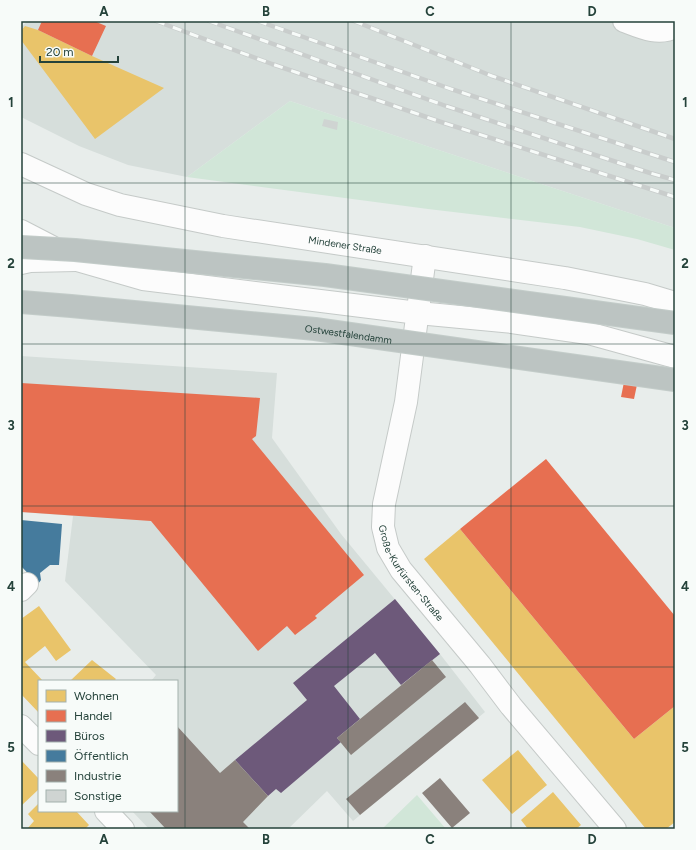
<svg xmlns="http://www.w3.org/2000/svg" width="696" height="850" viewBox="0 0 696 850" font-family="Figtree,sans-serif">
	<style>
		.built { fill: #d6dedb }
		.green { fill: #d1e6d8 }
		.homes { fill: #e9c46a }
		.shops { fill: #e76f51 }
		.offices { fill: #6d597a }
		.public { fill: #457b9d }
		.industry { fill: #8a817c }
		.building { fill: #cfd4d2 }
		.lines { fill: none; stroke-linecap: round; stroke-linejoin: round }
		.minor-casing { stroke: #c5cac8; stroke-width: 24 }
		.minor { stroke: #fcfcfc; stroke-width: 22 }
		.rail-casing { stroke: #c9cdcc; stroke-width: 4.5 }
		.rail { stroke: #f7fbf9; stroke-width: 3; stroke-dasharray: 9; stroke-linecap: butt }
		.highway-bridge-casing { stroke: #c3ccc9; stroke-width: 24; stroke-linecap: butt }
		.highway-bridge { stroke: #bcc4c2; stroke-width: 22 }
		.grid { fill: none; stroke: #24423a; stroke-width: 1; stroke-opacity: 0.55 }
		.labels { text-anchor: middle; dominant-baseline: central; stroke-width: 4; stroke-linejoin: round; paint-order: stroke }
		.street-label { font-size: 10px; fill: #24423a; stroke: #f7fbf9 }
		.neatline { fill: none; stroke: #24423a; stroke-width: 1.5 }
		.grid-label { font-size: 13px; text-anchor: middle; font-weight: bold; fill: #24423a }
	</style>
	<rect width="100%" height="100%" fill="#e8edeb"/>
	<!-- built -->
	<path class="built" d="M 27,21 L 675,21 L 675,228 L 290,101 L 187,177 L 128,165 L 79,146 L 21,117 L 21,28 Z
		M 21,356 L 277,373 L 272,438 L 341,534 L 440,654 L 485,712 L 353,821 L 327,791 L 288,829 L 149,829 L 132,811 L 177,811 L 177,681 L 151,681 L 156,675 L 65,581 L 73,516 L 21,512 Z"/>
	<!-- green -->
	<path class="green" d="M 290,101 L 675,228 L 675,250 L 637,239 L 580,227 L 428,209 L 187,177 Z
		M 417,795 L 446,829 L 382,829 Z"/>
	<!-- homes -->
	<path class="homes" d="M 25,26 L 38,30 L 92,56 L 164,88 L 95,139 L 21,40 L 21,31 Z
		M 460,529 L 634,739 L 675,706 L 675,822 L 666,829 L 646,829 L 424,559 Z
		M 39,606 L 71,650 L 56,661 L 45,646 L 25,662 L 43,681 L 39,681 L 39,713 L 21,694 L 21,619 Z
		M 92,660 L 116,679 L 114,681 L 70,681 Z
		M 518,750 L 547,785 L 512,814 L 482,780 Z
		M 21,760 L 39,779 L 39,789 L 21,806 Z
		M 553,792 L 581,825 L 576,829 L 528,829 L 521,820 Z
		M 39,803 L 39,811 L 76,811 L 89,825 L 85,829 L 27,829 L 34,821 L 28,814 Z"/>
	<!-- shops -->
	<path class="shops" d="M 42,21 L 94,21 L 106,26 L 92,56 L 38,30 Z
		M 625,377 L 638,380 L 634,399 L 621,397 Z
		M 21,383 L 260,398 L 256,436 L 252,439 L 364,575 L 315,616 L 317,618 L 295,635 L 287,626 L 258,651 L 151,521 L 21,512 Z
		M 546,459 L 675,616 L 675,706 L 634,739 L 460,529 Z"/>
	<!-- offices -->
	<path class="offices" d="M 395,599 L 440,654 L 401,685 L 375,653 L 334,686 L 360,719 L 337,738 L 341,742 L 281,793 L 276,789 L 268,796 L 235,760 L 307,700 L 293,683 Z"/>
	<!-- public -->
	<path class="public" d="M 21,520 L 62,524 L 59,565 L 50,565 L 40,573 L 41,580 L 38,584 L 21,566 Z"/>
	<!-- industry -->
	<path class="industry" d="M 432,660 L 446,677 L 351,755 L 337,738 Z
		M 465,702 L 479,718 L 360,815 L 346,799 Z
		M 177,726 L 220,773 L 235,760 L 268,796 L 243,822 L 250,829 L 166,829 L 149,811 L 177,811 Z
		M 440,778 L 470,813 L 452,828 L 422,793 Z"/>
	<!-- building -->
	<path class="building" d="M 324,119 L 338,122 L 337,130 L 322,126 Z"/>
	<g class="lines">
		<defs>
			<g id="minor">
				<path d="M 624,21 C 640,27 658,36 675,27"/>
				<path id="s1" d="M 21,164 L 86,194 L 120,205 L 223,226 L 565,278 L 645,294 L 675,303"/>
				<path d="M 21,231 L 77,260 L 143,279 L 418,313 L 512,322 L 588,333 L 675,357"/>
				<path id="s2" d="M 425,256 L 406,402 L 384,504 L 383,527 L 388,548 L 401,570 L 480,665 L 511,706 L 615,829"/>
				<path d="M 21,263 L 30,261 L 76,260"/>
				<path d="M 21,590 L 27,584"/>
				<path d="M 21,726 L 39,744"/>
				<path d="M 106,811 L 123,829"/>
			</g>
		</defs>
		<!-- minor casing -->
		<use href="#minor" class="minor-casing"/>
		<!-- minor -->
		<use href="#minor" class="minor"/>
		<defs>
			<path id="rail" d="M 156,21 L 272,64 L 441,122 L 675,197
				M 209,21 L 446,106 L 650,173 L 675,180
				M 258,21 L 451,89 L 675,162
				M 354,21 L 492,76 L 675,139"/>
		</defs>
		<!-- rail casing -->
		<use href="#rail" class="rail-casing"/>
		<!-- rail -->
		<use href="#rail" class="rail"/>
		<defs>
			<g id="highway-bridge">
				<path d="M 21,247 L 75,250 L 325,275 L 675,323"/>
				<path id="s3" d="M 21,302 L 71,306 L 315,329 L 675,380"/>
			</g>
		</defs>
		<!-- highway-bridge casing -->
		<use href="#highway-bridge" class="highway-bridge-casing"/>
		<!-- highway-bridge -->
		<use href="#highway-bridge" class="highway-bridge"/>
	</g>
	<!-- grid -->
	<path class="grid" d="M 185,21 L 185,829M 348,21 L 348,829M 511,21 L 511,829M 21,183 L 675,183M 21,344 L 675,344M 21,506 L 675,506M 21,667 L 675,667"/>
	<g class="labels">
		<!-- street labels -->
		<g class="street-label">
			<text stroke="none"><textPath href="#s1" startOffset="336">Mindener Straße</textPath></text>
			<text stroke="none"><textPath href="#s3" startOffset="329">Ostwestfalendamm</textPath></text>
			<text stroke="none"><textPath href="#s2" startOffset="329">Große-Kurfürsten-Straße</textPath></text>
		</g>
	</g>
	<!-- border -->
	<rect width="696" height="850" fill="none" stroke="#f7fbf9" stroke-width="44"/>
	<!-- legend -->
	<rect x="38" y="680" width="140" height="132" fill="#f7fbf9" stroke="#a3b1ad"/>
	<rect x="46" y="690" width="20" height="12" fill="#e9c46a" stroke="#a3b1ad"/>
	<text x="74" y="700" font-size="12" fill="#24423a">Wohnen</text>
	<rect x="46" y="710" width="20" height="12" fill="#e76f51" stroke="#a3b1ad"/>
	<text x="74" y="720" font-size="12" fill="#24423a">Handel</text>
	<rect x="46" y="730" width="20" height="12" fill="#6d597a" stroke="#a3b1ad"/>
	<text x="74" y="740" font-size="12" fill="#24423a">Büros</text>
	<rect x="46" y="750" width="20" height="12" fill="#457b9d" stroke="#a3b1ad"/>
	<text x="74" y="760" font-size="12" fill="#24423a">Öffentlich</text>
	<rect x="46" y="770" width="20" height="12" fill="#8a817c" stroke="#a3b1ad"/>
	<text x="74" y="780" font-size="12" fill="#24423a">Industrie</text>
	<rect x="46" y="790" width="20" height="12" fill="#cfd4d2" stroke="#a3b1ad"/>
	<text x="74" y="800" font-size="12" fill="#24423a">Sonstige</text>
	<!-- scale -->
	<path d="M40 56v6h78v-6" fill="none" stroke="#24423a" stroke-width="2"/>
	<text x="46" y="56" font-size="12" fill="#24423a" stroke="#f7fbf9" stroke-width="3" paint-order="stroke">20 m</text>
	<rect x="22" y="22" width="652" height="806" class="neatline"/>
	<g class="grid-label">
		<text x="104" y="16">A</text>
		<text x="266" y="16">B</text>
		<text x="430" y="16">C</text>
		<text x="592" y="16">D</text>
		<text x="11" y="107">1</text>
		<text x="685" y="107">1</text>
		<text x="11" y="268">2</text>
		<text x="685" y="268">2</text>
		<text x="11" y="430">3</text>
		<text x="685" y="430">3</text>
		<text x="11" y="591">4</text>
		<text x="685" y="591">4</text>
		<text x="11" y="752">5</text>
		<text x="685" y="752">5</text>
		<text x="104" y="844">A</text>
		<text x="266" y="844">B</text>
		<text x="430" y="844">C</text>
		<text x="592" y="844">D</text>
	</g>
</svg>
